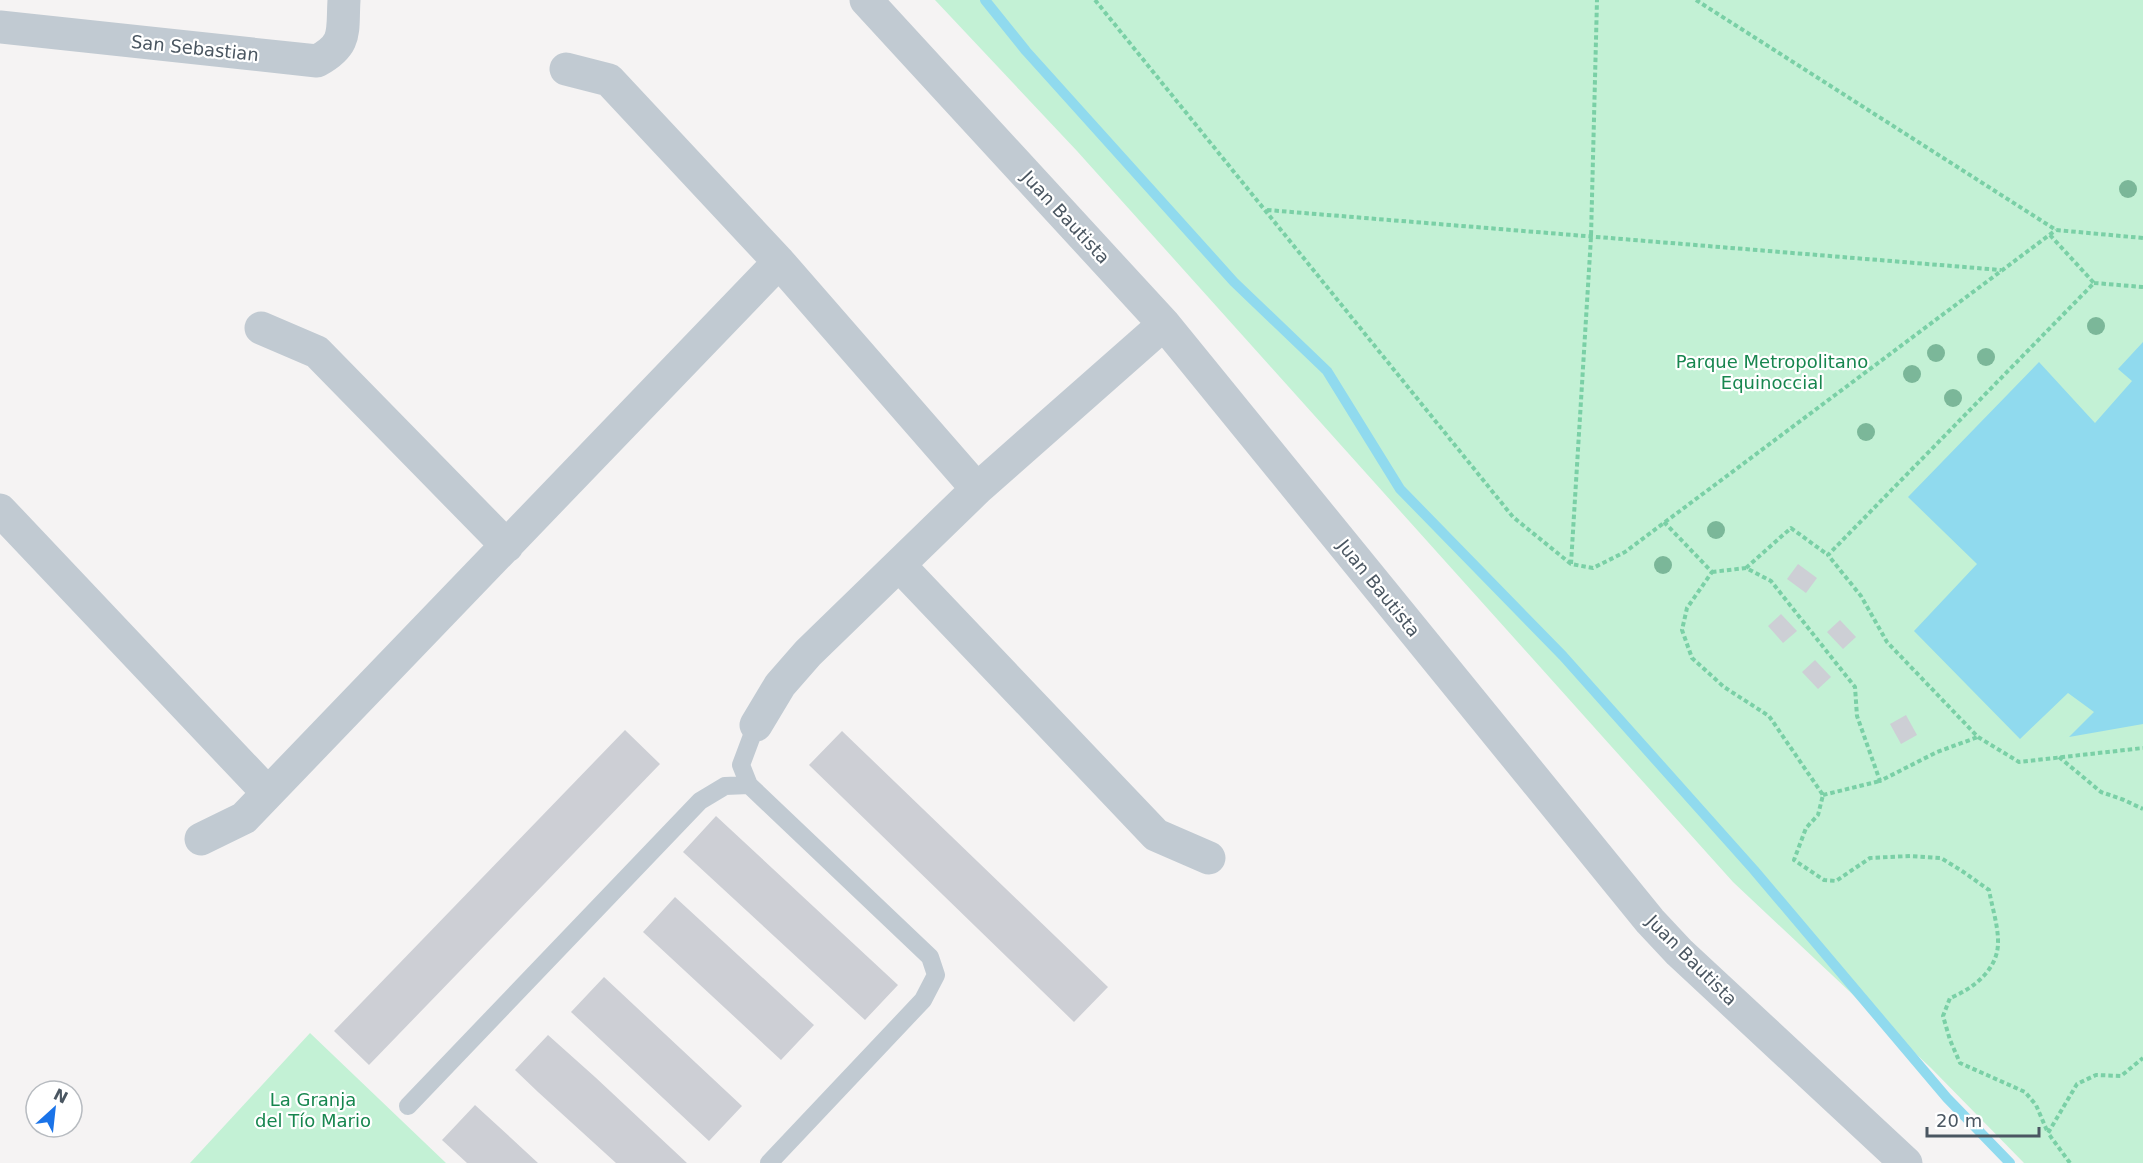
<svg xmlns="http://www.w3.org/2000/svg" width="2143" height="1163" viewBox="0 0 2143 1163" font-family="'DejaVu Sans',sans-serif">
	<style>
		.green { fill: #c3f1d5 }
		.water { fill: #90daee }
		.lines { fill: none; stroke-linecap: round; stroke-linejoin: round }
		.stream { stroke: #90daee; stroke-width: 10 }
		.building { fill: #cdcfd5 }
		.path { stroke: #7ad0a6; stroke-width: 4; stroke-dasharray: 4.5 3; stroke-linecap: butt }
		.lane { stroke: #c1cad2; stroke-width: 18 }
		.street { stroke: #c1cad2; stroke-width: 33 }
		.tree { fill: #7bb799 }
		.labels { text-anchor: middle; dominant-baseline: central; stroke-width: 4.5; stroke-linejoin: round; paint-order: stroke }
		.street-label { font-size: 18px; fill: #4a5661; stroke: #fff }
		.park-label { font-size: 18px; fill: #17864f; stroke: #fff }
	</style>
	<rect width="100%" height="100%" fill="#f5f3f3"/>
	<!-- green -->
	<path class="green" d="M 935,0 L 2143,0 L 2143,1163 L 2024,1163 L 1931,1068 L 1733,882 L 1077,151 Z
		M 310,1033 L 446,1163 L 190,1163 Z"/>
	<!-- water -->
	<path class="water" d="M 2143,342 L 2143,724 L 2069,737 L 2094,712 L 2068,693 L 2020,739 L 1914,631 L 1977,564 L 1908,497 L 2039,362 L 2095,423 L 2132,381 L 2118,369 Z"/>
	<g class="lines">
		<!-- stream -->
		<path class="stream" d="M 985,0 L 1026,51 L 1234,282 L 1327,371 L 1400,489 L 1563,656 L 1754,870 L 1947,1098 L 2010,1163"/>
	</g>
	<!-- building -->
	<path class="building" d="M 1798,564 L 1817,578 L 1806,593 L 1787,579 Z
		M 1781,614 L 1797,631 L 1783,643 L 1768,626 Z
		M 1840,620 L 1856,637 L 1843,649 L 1827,632 Z
		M 1815,660 L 1831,677 L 1818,689 L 1802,672 Z
		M 1906,715 L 1917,735 L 1901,744 L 1890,724 Z
		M 625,730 L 660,764 L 369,1065 L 334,1031 Z
		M 842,731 L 1108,987 L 1074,1022 L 809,765 Z
		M 716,816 L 898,985 L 865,1020 L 683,852 Z
		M 675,897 L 814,1025 L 781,1060 L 643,932 Z
		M 604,977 L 742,1106 L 709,1141 L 571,1012 Z
		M 548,1035 L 595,1077 L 687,1163 L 616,1163 L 538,1092 L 515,1070 Z
		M 475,1105 L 498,1126 L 538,1163 L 467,1163 L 442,1140 Z"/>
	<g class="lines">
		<!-- path -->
		<path class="path" d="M 1095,0 L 1513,517 L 1571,564 L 1593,568 L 1625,552 L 2056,230
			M 1696,0 L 2056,230 L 2143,238
			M 1267,210 L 2001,270
			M 2050,235 L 2094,283 L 1828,555 L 1861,596 L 1887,642 L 1978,737 L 2019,762 L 2143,748
			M 2094,283 L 2143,287
			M 1664,522 L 1712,572 L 1687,608 L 1682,630 L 1692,658 L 1724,687 L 1769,716 L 1823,795 L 1818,815 L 1806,828 L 1794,860 L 1824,880 L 1836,881 L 1870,858 L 1910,856 L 1941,858 L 1962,871 L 1989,890 C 1992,907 1998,925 1998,941 C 1999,969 1973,989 1950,998 L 1943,1016 L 1950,1040 L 1960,1063 L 2025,1092 L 2036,1105 L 2048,1133
			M 1571,564 L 1591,237 L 1597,0
			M 1746,568 L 1791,528 L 1828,555
			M 1712,572 L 1746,568 L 1771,581 L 1855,687 L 1857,716 L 1880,781 L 1937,752 L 1978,737
			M 2059,757 L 2101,792 L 2124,800 L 2143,809
			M 1823,795 L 1880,781
			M 2070,1163 L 2048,1133 L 2077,1084 L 2096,1075 L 2121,1076 L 2143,1058"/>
		<!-- lane -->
		<path class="lane" d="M 756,725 L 741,765 L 749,785 L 930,957 L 936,975 L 923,1000 L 769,1163
			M 408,1106 L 700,801 L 725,786 L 749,785"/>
		<!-- street -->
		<path class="street" d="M 866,0 L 1164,324 L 1650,921 L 1679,952 L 1906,1163
			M 0,27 L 317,61 C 348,44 342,32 344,0
			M 566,69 L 609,80 L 779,262 L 977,489
			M 261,328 L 317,352 L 507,546
			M 0,510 L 267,792
			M 899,565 L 1156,835 L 1209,858
			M 756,725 L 780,685 L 808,653 L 977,489 L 1164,324
			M 201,839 L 244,818 L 779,262"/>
	</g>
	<!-- trees -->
	<g class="tree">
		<circle cx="2128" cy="189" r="9"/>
		<circle cx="2096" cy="326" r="9"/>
		<circle cx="1936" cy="353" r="9"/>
		<circle cx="1986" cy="357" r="9"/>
		<circle cx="1912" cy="374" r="9"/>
		<circle cx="1953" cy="398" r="9"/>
		<circle cx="1866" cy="432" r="9"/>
		<circle cx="1716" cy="530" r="9"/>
		<circle cx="1663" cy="565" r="9"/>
	</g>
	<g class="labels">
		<!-- street labels -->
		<g class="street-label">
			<text transform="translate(195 48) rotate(6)">San Sebastian</text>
			<text transform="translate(1066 217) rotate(47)">Juan Bautista</text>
			<text transform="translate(1379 588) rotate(51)">Juan Bautista</text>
			<text transform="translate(1692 960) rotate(45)">Juan Bautista</text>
		</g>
		<!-- park labels -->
		<g class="park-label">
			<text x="1772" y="361">Parque Metropolitano<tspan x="1772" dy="21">Equinoccial</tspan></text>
			<text x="313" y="1099">La Granja<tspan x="313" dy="21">del Tío Mario</tspan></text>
		</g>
	</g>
	<!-- north arrow -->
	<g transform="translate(54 1109) rotate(27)"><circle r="28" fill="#ffffff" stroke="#b7bbc0" stroke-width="1.5"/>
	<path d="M0-4.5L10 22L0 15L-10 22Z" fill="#1a73e8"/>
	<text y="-9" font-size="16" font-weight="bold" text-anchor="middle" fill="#4a5661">N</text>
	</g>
	<!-- scale -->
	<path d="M1927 1127v9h112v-9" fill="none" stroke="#4a5661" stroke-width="3"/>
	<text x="1936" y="1127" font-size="18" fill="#4a5661" stroke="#ffffff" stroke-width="4.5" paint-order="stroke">20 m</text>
</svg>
